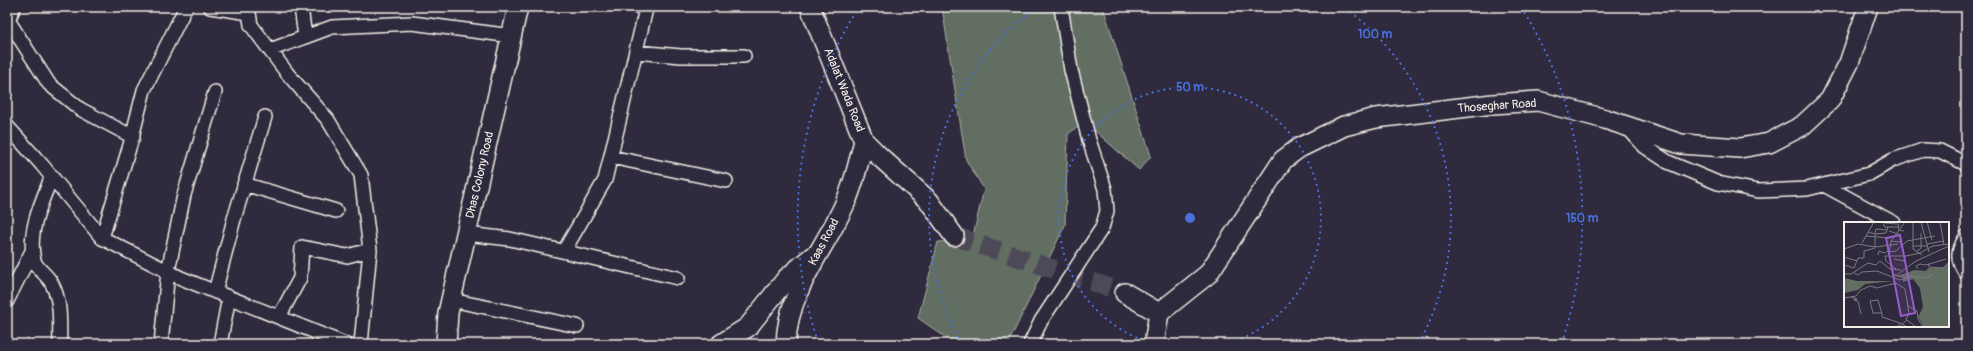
<svg xmlns="http://www.w3.org/2000/svg" width="1973" height="351" viewBox="0 0 1973 351" font-family="Pangolin,sans-serif">
	<style>
		.green { fill: #626e62; stroke: #abb0a5 }
		.lines { fill: none; stroke-linecap: round; stroke-linejoin: round }
		.secondary-tunnel { stroke: #4d4857; stroke-width: 19; stroke-dasharray: 19 10; stroke-linecap: butt }
		.street-casing { stroke: #f4f1e8; stroke-width: 16 }
		.secondary-casing { stroke: #f4f1e8; stroke-width: 22 }
		.street { stroke: #2f2a3d; stroke-width: 13 }
		.secondary { stroke: #2f2a3d; stroke-width: 19 }
		.ring { fill: none; stroke: #486fdb; stroke-width: 2; stroke-dasharray: 2 4 }
		.labels { text-anchor: middle; dominant-baseline: central; stroke-width: 3; stroke-linejoin: round; paint-order: stroke }
		.street-label { font-size: 12px; fill: #f4f1e8; stroke: #2f2a3d }
		.inset-road { fill: none; stroke: #7e7a81; stroke-width: 1 }
		.view { fill: #995dc9; fill-opacity: 0.15; stroke: #995dc9; stroke-width: 2 }
		.inset-edge { fill: none; stroke: #f4f1e8; stroke-width: 2 }
		.centre { fill: #486fdb; stroke: #2f2a3d; stroke-width: 2 }
		.ring-label { font-size: 12px; text-anchor: middle; font-weight: bold; fill: #486fdb; stroke: #2f2a3d; stroke-width: 3; stroke-linejoin: round; paint-order: stroke }
	</style>
	<rect width="100%" height="100%" fill="#2f2a3d"/>
	<filter id="ink" filterUnits="userSpaceOnUse"><feTurbulence type="fractalNoise" baseFrequency=".025" numOctaves="2"/><feDisplacementMap in="SourceGraphic" scale="8" xChannelSelector="R" yChannelSelector="G"/><feConvolveMatrix kernelMatrix="1 2 1 2 8 2 1 2 1" color-interpolation-filters="sRGB"/></filter>
	<g filter="url(#ink)">
		<!-- green -->
		<path class="green" d="M 942,7 L 1103,7 L 1151,156 L 1139,170 L 1085,122 L 1068,134 L 1065,225 L 1008,344 L 955,344 L 918,318 L 938,242 L 972,240 L 984,189 L 966,160 Z"/>
		<g class="lines">
			<!-- secondary-tunnel -->
			<path class="secondary-tunnel" d="M 954,236 L 1125,293"/>
			<defs>
				<path id="street" d="M 210,7 L 249,13
					M 248,7 L 251,25 L 287,73 L 328,120 L 361,175 L 370,250 L 361,344
					M 301,7 L 305,37
					M 8,20 L 49,84 L 80,109 L 133,137
					M 7,23 L 14,7
					M 270,50 L 332,27 L 412,23 L 512,36
					M 636,52 L 681,56 L 744,56
					M 7,126 L 42,165 L 102,238 L 181,278 L 345,344
					M 1627,127 L 1644,146 L 1668,162 L 1718,183 L 1758,191 L 1807,189 L 1869,174 L 1893,160 L 1923,150 L 1940,151 L 1966,164
					M 611,157 L 726,181
					M 52,176 C 42,201 27,232 34,260 C 36,269 48,275 52,284 C 62,303 59,323 60,344
					M 244,184 L 336,211
					M 1824,185 L 1894,223
					M 466,234 L 510,239 L 678,278
					M 1966,237 C 1957,251 1956,260 1966,273
					M 102,238 L 130,145 L 144,90 L 186,7
					M 564,251 L 605,180 L 646,9 L 639,7
					M 215,292 L 234,219 L 265,117
					M 451,300 L 577,326
					M 7,301 L 32,251
					M 279,317 L 300,278 L 302,247 L 347,256 L 370,250
					M 161,344 L 168,271 L 184,195 L 215,92
					M 220,344 L 229,297
					M 1030,344 L 1041,321 L 1102,228 L 1107,211 L 1105,189 L 1089,140 L 1071,70 L 1061,7"/>
				<path id="secondary" d="M 810,7 L 864,141 L 880,157 L 929,201 L 954,236
					M 1125,293 L 1159,313
					M 446,344 L 448,313 L 518,7
					M 721,344 L 748,327 L 787,278 L 813,256
					M 786,344 C 787,289 827,247 847,199 C 855,180 859,160 864,141
					M 1154,344 L 1159,313 L 1208,274 L 1283,160 L 1299,148 L 1344,126 L 1376,118 L 1493,104 L 1538,101 L 1605,119 L 1681,144 L 1740,148 L 1769,143 L 1802,126 L 1830,100 L 1849,63 L 1868,7"/>
			</defs>
			<!-- street casing -->
			<use href="#street" class="street-casing"/>
			<!-- secondary casing -->
			<use href="#secondary" class="secondary-casing"/>
			<!-- street -->
			<use href="#street" class="street"/>
			<!-- secondary -->
			<use href="#secondary" class="secondary"/>
		</g>
	</g>
	<!-- distance rings -->
	<g class="ring">
		<path d="M1154 344A131 131 0 1 1 1226 344"/>
		<path d="M961 343A261 261 0 0 1 1035 8M1345 8A261 261 0 0 1 1419 343"/>
		<path d="M818 342A392 392 0 0 1 859 7M1521 7A392 392 0 0 1 1562 342"/>
	</g>
	<g class="labels">
		<!-- street labels -->
		<g class="street-label">
			<text transform="translate(844 90) rotate(68)">Adalat Wada Road</text>
			<text transform="translate(1497 106) rotate(-4)">Thoseghar Road</text>
			<text transform="translate(480 175) rotate(-77)">Dhas Colony Road</text>
			<text transform="translate(824 242) rotate(-62)">Kaas Road</text>
		</g>
	</g>
	<!-- overview -->
	<g transform="translate(1844 222)">
		<rect width="105" height="105" fill="#2f2a3d"/>
		<path d="M 105,41 L 105,105 L 80,105 L 74,95 L 79,85 L 76,66 L 69,57 L 59,60 L 59,56 L 49,54 L 50,52 L 56,53 L 71,48 L 82,49 L 84,46 L 99,46 ZM 0,56 L 13,59 L 50,59 L 21,62 L 14,68 L 0,71 Z" fill="#626e62"/>
		<path class="inset-road" d="M 38,0 L 41,5 L 54,5M 54,0 L 55,8 L 60,9M 69,0 L 69,27 L 78,33M 83,0 L 88,18M 96,0 L 100,23M 40,1 L 53,2M 74,1 L 77,0 L 85,30M 45,9 L 57,13M 24,10 L 31,12 L 31,25M 31,11 L 32,7 L 43,8M 31,12 L 42,11 L 44,5M 22,14 L 46,16M 47,19 L 57,20 L 57,23M 18,21 L 30,0M 83,22 L 100,19M 69,24 L 84,24M 0,27 L 14,22 L 31,25 L 54,22M 73,29 L 77,26 L 77,11M 45,30 L 52,29 L 63,19 L 91,14M 34,33 L 35,29 L 40,31 L 44,29M 45,33 L 47,19 L 61,0M 0,35 L 13,39M 50,37 L 60,39 L 61,34M 85,42 L 85,45 L 99,46 L 105,40M 0,43 L 10,46 L 14,36 L 20,36 L 20,29 L 31,26M 52,47 L 42,39 L 41,34 L 62,34 L 76,31 L 89,24 L 105,22M 74,47 L 72,44 L 76,42 L 82,43 L 102,37M 10,51 L 14,53 L 18,50 L 33,49 L 56,58 L 67,54 L 82,56 L 90,52M 0,52 L 7,52 L 24,41 L 32,43 L 36,39 L 46,47 L 57,48M 54,52 L 72,39 L 105,24M 7,75 L 13,77 L 10,78 L 14,79 L 17,92M 0,76 L 12,74 L 17,68 L 26,64 L 33,66 L 52,61 L 61,67 L 64,84 L 73,89 L 74,97 L 79,105M 38,91 L 29,91 L 26,79 L 34,78 L 38,92 L 38,95 L 56,101M 62,98 L 65,91 L 63,79M 53,105 L 56,101 L 63,105M 55,105 L 63,98 L 72,105"/>
		<path class="view" d="M 56,13 L 71,91 L 57,94 L 42,16 Z"/>
		<rect width="105" height="105" class="inset-edge"/>
	</g>
	<circle cx="1190" cy="218" r="6" class="centre"/>
	<g class="ring-label">
		<text x="1375" y="38">100 m</text>
		<text x="1190" y="91">50 m</text>
		<text x="1582" y="222">150 m</text>
	</g>
	<!-- margin -->
	<rect width="1973" height="351" fill="none" stroke="#2f2a3d" stroke-width="24"/>
	<rect x="12" y="12" width="1949" height="327" fill="none" stroke="#f4f1e8" stroke-width="1.5" filter="url(#ink)"/>
</svg>
